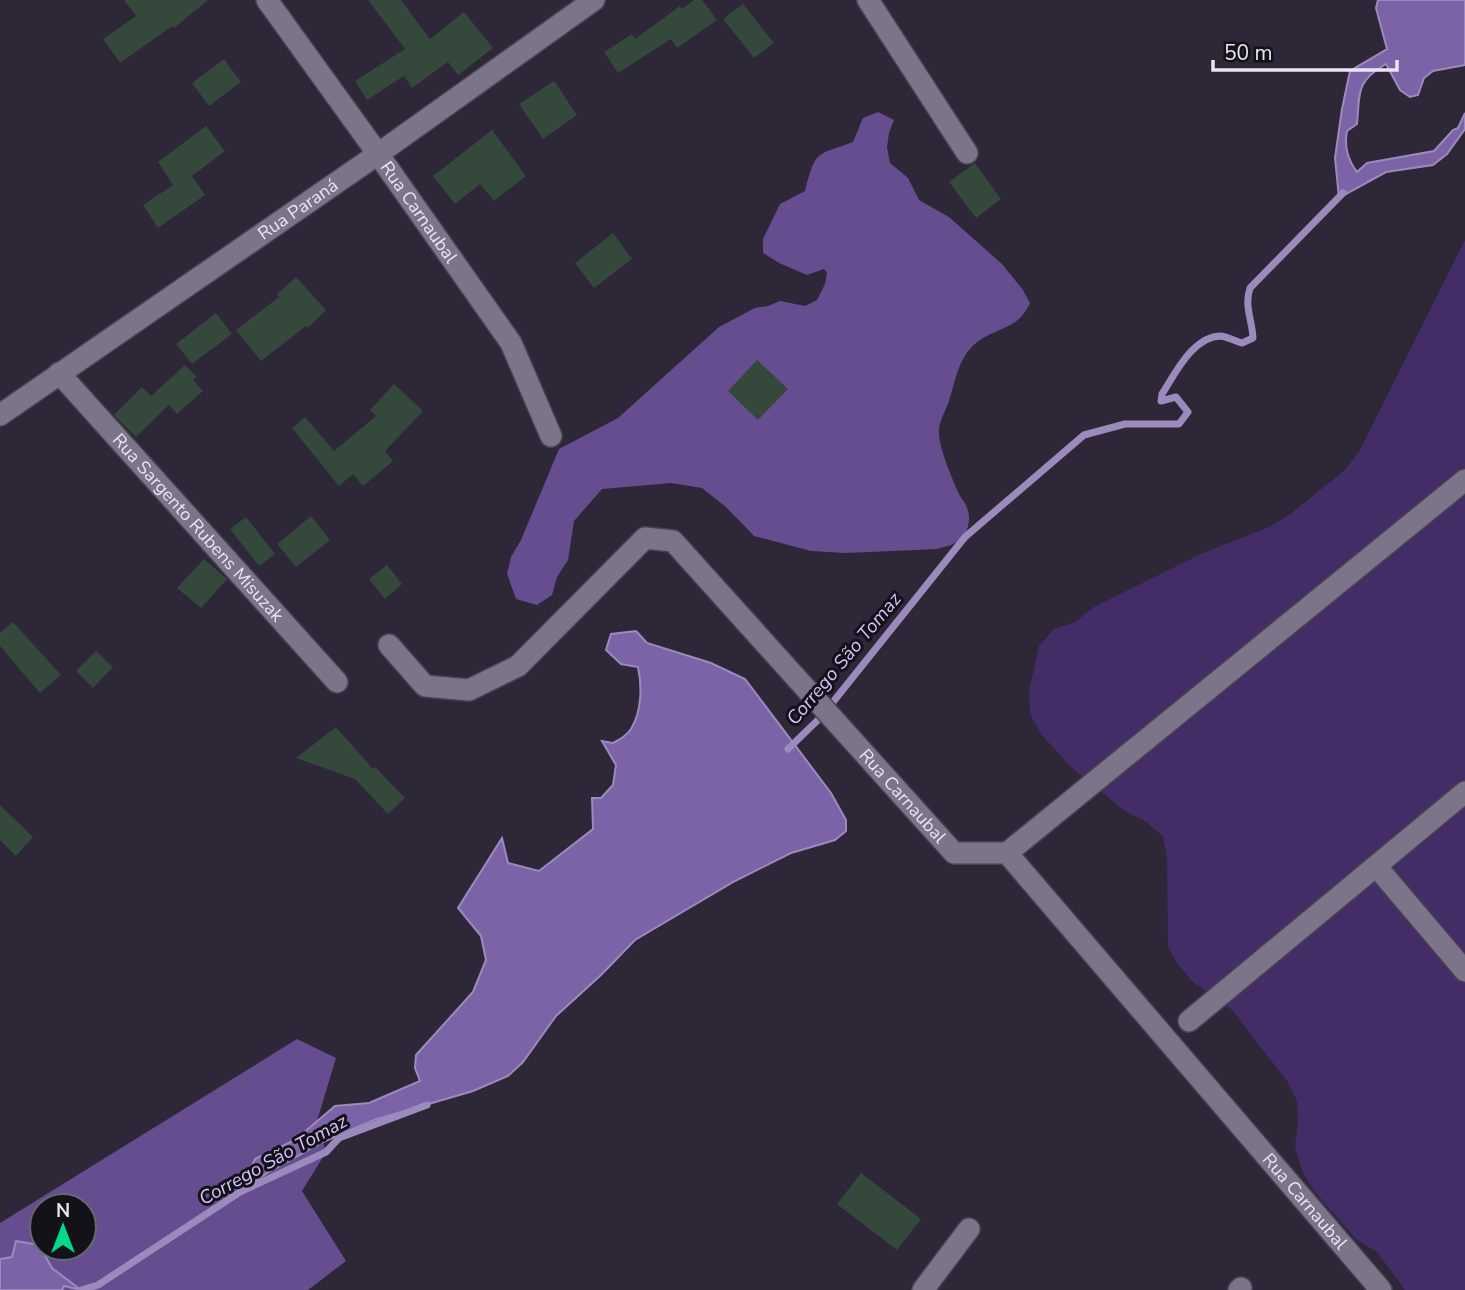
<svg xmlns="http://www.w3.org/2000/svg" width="1465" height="1290" viewBox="0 0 1465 1290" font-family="'Nunito Sans',sans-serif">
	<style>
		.green { fill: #442c66 }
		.forest { fill: #664d8f; fill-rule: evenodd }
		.water { fill: #7c63a7; stroke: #9d8abd; stroke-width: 2 }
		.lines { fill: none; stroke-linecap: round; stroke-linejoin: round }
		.stream { stroke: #9d8abd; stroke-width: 7 }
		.building { fill: #34483c }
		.minor-casing { stroke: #494351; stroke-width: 24 }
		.minor { stroke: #7c758a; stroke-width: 21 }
		.labels { text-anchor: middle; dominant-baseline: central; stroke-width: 6; stroke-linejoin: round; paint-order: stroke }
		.street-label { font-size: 18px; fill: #e9e6f1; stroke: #141219 }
		.water-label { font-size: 19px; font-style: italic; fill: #d6c2fc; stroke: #141219 }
	</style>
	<rect width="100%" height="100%" fill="#2d2738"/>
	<!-- green -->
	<path class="green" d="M 1465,240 L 1465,1290 L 1405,1290 L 1377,1252 L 1356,1239 L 1326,1205 L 1312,1188 L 1301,1168 L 1295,1145 L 1298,1123 L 1297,1101 L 1287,1081 L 1232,1010 L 1194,983 L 1179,966 L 1168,947 L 1167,858 L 1163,836 L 1145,821 L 1125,811 L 1106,796 L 1072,768 L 1041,734 L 1030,714 L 1029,691 L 1039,646 L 1054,629 L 1075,622 L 1094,607 L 1203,553 L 1269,527 L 1289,515 L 1344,471 L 1359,452 Z"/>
	<!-- forest -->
	<path class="forest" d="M 878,112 L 894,120 L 889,133 L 887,147 L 890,163 L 908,178 L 919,200 L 949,217 L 1002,264 L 1023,290 L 1030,303 C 1018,329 1001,326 980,340 C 959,354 956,379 949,401 C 946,410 939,421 939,431 C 938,446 952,478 958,492 C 961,499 967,504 968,511 C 971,520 967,529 965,537 L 951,545 L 937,549 L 846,553 L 811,551 L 754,536 L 726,507 L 702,488 L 671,483 L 602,489 L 574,521 L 568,560 L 557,577 L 552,595 L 537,605 L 516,599 L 507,574 L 511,557 L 521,540 L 559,449 L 618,418 L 719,327 L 755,308 L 768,306 L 780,301 L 805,306 L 817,300 L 825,284 L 827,273 L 824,269 L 807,275 L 779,263 L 763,253 L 763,239 L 780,204 L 805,191 C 816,150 815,156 853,142 L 863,118 Z
		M 297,1039 L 336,1058 L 317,1121 L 326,1152 L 302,1191 L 346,1261 L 308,1290 L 0,1290 L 0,1223 ZM 42,1206 L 84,1206 L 84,1248 L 42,1248 Z"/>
	<!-- water -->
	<path class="water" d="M 1378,0 L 1465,0 L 1465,65 L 1433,71 L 1424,78 L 1418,95 L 1410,97 L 1400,90 L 1386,64 C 1355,82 1360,93 1357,124 L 1347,131 C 1344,146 1347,159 1357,172 L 1367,163 L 1434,151 L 1453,130 L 1458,128 L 1465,113 L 1465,129 L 1447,154 L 1433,165 L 1386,172 L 1339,198 L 1335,158 L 1342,109 L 1350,71 L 1387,49 L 1376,8 Z
		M 636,631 L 647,643 L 711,663 L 745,679 L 831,793 L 846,820 L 846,831 L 835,840 L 791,853 L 735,881 L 635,940 L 601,975 L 556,1016 L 523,1062 L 508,1076 L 473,1091 L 374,1120 L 323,1142 L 267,1173 L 240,1192 L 255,1159 L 295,1140 L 335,1106 L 369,1103 L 420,1081 L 415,1068 L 416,1055 L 473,992 L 486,960 L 481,936 L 458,908 L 502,838 L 508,863 L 539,871 L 593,829 L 592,798 L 601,798 L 613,785 L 616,765 L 602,741 L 613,743 C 619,740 627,735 631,729 C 642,711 642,686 638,667 L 621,664 L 606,650 L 611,634 Z
		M 16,1241 L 39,1245 L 52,1268 L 81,1290 L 64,1286 L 62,1290 L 0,1290 L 0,1259 L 12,1257 Z"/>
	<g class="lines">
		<!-- stream -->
		<path class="stream" d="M 788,749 L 821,717 L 965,537 L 1084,435 L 1125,424 L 1179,424 L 1188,412 L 1176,397 L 1161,401 L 1162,394 C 1175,374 1193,336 1221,336 C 1227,337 1236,341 1242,343 L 1253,338 C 1252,319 1244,306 1250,288 L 1343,193
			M 81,1290 L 98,1285 L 240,1192 L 326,1152 L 339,1138 L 427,1105"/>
	</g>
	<!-- building -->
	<path class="building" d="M 124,0 L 208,0 L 174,28 L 172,26 L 120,63 L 103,39 L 136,16 Z
		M 368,0 L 401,0 L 430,39 L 464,12 L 493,48 L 458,75 L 448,62 L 412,88 L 404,76 L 367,100 L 355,81 L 405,49 Z
		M 694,0 L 702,0 L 717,20 L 677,48 L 671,39 L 618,73 L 604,52 L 632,34 L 635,39 L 680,6 L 682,9 Z
		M 743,4 L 774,43 L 754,58 L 723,19 Z
		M 224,59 L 241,82 L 209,106 L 192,83 Z
		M 554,81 L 577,115 L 543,139 L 519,104 Z
		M 206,126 L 225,151 L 192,176 L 205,195 L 158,228 L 143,205 L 173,185 L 158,162 Z
		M 492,130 L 526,176 L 494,201 L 480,184 L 455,204 L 433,176 Z
		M 975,163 L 1001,199 L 976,218 L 949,182 Z
		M 613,233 L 632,259 L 594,288 L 575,263 Z
		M 296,277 L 326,310 L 308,328 L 306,326 L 261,361 L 236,330 L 279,297 L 277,294 Z
		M 216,313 L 232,334 L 192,364 L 176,344 Z
		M 757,360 L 788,389 L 758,420 L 728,391 Z
		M 185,365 L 197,377 L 193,380 L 203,391 L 177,414 L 169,405 L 136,437 L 114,415 L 142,387 L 151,396 Z
		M 394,384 L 423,411 L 385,451 L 393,461 L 363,486 L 353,474 L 339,486 L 292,428 L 305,417 L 334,451 L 376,416 L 370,410 Z
		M 311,516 L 330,540 L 296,567 L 277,544 Z
		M 246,517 L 275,554 L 259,566 L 230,529 Z
		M 204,559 L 227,579 L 201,608 L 177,588 Z
		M 387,565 L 402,584 L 385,599 L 369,579 Z
		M 13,622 L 61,675 L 40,693 L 0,646 L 0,633 Z
		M 96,651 L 113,667 L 93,688 L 76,671 Z
		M 336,727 L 373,769 L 375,767 L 405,798 L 388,814 L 355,779 L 296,758 Z
		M 0,805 L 33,837 L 16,856 L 0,840 Z
		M 861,1173 L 921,1219 L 897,1250 L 837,1204 Z"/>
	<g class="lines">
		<defs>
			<g id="minor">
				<path id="s1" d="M 267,0 L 378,154 L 511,343 L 551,436"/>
				<path d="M 868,0 L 967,153"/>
				<path id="s2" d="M 59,373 L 337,682"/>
				<path id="s3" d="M 0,415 L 378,154 L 594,0"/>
				<path id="s4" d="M 389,645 L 425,686 L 469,690 L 518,666 L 645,538 L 673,541 L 954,853 L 1007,853 L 1381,1290"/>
				<path d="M 1007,853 L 1465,480"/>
				<path d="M 1376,866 L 1465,971"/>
				<path d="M 1189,1021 L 1465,792"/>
				<path d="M 923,1290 L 969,1229"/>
				<path d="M 1239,1290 L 1241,1288"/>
			</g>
		</defs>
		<!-- minor casing -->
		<use href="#minor" class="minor-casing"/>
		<!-- minor -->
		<use href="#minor" class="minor"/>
	</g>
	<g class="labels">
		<!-- street labels -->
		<g class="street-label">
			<text stroke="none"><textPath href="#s3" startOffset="362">Rua Paraná</textPath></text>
			<text stroke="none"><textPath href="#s1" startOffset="261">Rua Carnaubal</textPath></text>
			<text stroke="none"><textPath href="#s2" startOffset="208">Rua Sargento Rubens Misuzak</textPath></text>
			<text stroke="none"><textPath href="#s4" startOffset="705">Rua Carnaubal</textPath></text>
			<text stroke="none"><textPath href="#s4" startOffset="1293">Rua Carnaubal</textPath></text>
		</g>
		<!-- water labels -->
		<g class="water-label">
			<text transform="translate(844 659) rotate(-50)">Corrego São Tomaz</text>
			<text transform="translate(273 1160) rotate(-29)">Corrego São Tomaz</text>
		</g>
	</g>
	<!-- north arrow -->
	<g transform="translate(63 1227)"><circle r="33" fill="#141219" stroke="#69676f" stroke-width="2"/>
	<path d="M0-5L12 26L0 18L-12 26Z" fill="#03d98b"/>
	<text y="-10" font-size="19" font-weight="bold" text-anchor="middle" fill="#e9e6f1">N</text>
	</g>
	<!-- scale -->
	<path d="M1213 60v10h184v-10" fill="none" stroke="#e9e6f1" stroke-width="3.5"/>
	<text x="1224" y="60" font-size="21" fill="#e9e6f1" stroke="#141219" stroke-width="5" paint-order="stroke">50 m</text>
</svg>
